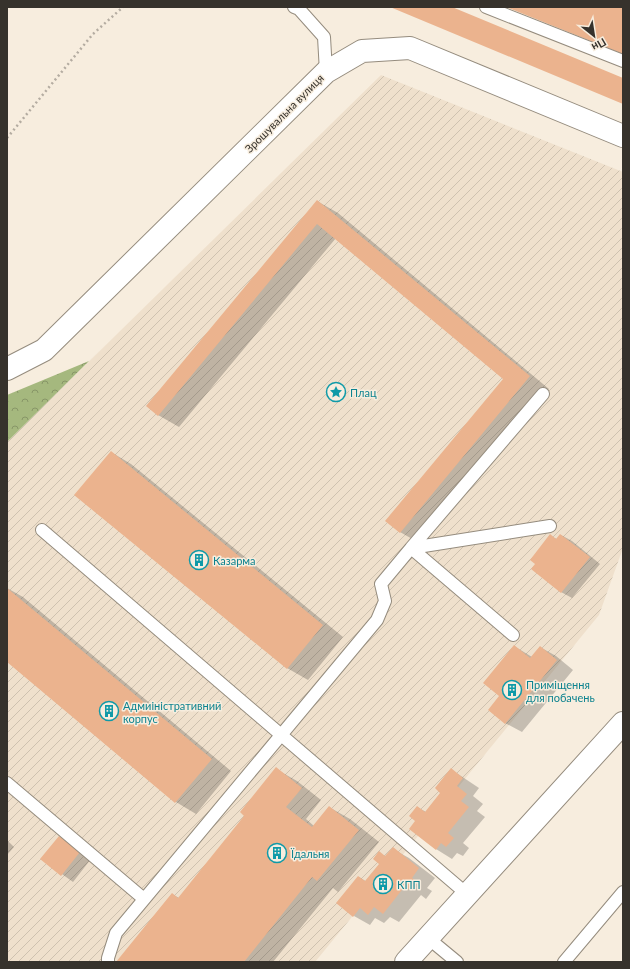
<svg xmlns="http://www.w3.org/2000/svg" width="630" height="969" viewBox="0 0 630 969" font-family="Lato,sans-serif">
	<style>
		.industrial { fill: url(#industrial-furrows) }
		.forest { fill: url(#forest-crowns) }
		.shadow { fill: #0003 }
		.building { fill: #ebb38e }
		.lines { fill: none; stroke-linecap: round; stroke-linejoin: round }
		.service-casing { stroke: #958c7e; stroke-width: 14 }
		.minor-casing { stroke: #958c7e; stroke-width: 24 }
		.path { stroke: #b4aca1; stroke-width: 2.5; stroke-dasharray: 2 3; stroke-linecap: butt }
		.service { stroke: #fff; stroke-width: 12 }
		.minor { stroke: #fff; stroke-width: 22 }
		.labels { text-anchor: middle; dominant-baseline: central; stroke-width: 3; stroke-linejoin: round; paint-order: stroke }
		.street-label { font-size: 11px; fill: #36322c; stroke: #f7edde }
		.culture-label { font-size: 11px; fill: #0d838f; stroke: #f7edde; text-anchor: start }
	</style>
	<defs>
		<pattern id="industrial-furrows" width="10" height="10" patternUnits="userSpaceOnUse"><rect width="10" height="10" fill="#efe0cc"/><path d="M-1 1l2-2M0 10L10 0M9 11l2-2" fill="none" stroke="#cec1af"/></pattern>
		<pattern id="forest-crowns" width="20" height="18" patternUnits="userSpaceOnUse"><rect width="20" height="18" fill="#a5b87e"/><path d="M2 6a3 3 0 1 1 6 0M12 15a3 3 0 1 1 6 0" fill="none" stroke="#879667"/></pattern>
	</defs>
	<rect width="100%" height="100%" fill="#f7edde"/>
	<!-- industrial -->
	<path class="industrial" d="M 381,75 L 623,172 L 623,548 L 599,615 L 315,962 L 7,962 L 7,442 Z"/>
	<!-- forest -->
	<path class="forest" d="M 89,361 L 7,442 L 7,395 Z"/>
	<!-- shadow -->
	<path class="shadow" d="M 317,201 L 338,213 L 549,389 L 421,544 L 400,532 L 505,379 L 336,238 L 179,427 L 158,415 Z
		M 111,452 L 131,464 L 343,637 L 308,680 L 287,668 Z
		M 561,535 L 572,541 L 600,564 L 572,598 L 561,592 L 550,536 L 557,539 Z
		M 7,588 L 23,597 L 231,771 L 196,814 L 176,802 L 7,661 Z
		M 514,646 L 532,657 L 540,647 L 556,656 L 573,670 L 522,732 L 505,723 Z
		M 276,769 L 297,781 L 321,800 L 306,819 L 314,826 L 329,807 L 350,819 L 379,842 L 338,892 L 333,888 L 273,962 L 117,962 L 172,894 L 179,898 L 246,816 Z
		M 452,770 L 479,788 L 473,796 L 483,804 L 477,811 L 485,817 L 463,843 L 469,848 L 463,856 L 457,853 L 452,859 L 436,849 L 417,821 L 417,807 L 426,812 L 441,793 Z
		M 60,837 L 91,859 L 73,882 L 41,859 Z
		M 7,840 L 14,847 L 7,855 Z
		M 393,849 L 409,858 L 435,878 L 427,888 L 432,891 L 426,899 L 421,895 L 399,922 L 390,917 L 384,923 L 375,918 L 370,925 L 354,916 L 359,877 L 367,882 Z"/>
	<!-- building -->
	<path class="building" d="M 390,7 L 452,7 L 623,78 L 623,104 Z
		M 506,7 L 623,7 L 623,54 Z
		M 317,200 L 530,376 L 400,533 L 385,521 L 503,379 L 317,224 L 158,416 L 146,406 Z
		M 111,451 L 323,625 L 287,669 L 74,495 Z
		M 550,534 L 556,539 L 560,534 L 590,557 L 561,593 L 531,569 L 535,564 L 530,560 Z
		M 7,588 L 212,759 L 175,803 L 7,662 Z
		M 514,645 L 530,658 L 540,646 L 557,660 L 505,724 L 488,710 L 499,696 L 483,683 Z
		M 276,767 L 302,788 L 286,807 L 312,827 L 329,806 L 359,830 L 317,881 L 312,877 L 244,962 L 116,962 L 172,893 L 178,898 L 244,816 L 240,812 Z
		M 451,768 L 463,778 L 457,786 L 467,794 L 461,801 L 469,807 L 448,833 L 454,838 L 446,847 L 441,843 L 436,850 L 409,829 L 415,821 L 409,816 L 417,806 L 425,812 L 440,793 L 435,788 Z
		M 59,836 L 80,852 L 61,876 L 40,859 Z
		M 393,847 L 419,868 L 412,878 L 416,881 L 410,890 L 405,886 L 383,914 L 374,907 L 368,915 L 360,908 L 353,917 L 336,903 L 358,876 L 365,881 L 379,864 L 373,859 L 379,851 L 385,856 Z"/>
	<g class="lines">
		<defs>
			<path id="service" d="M 294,7 L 299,9 L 324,37 L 326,72
				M 486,7 L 623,61
				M 543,394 L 411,548 L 550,526
				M 42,530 L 468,895
				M 7,783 L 144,899
				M 428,938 L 457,962
				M 108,962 L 108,958 L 116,933 L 377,620 L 385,601 L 381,584 L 411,548 L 513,635
				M 564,962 L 623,892"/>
			<path id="minor" d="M 7,369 L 44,350 L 326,72 L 362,51 L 410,48 L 623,136
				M 406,962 L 623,723"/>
		</defs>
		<!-- service casing -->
		<use href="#service" class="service-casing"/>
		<!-- minor casing -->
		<use href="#minor" class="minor-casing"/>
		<!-- path -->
		<path class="path" d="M 7,138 L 93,34 L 123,7"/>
		<!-- service -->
		<use href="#service" class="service"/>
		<!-- minor -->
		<use href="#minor" class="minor"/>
	</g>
	<!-- icons -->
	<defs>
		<symbol id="sight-ring" viewBox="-11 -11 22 22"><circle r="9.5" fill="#f7edde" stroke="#0f9aa8" stroke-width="1.5"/><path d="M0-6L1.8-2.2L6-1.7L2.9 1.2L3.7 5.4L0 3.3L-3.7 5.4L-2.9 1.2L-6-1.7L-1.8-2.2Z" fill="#0f9aa8"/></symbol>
		<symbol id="building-ring" viewBox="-11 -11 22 22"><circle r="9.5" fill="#f7edde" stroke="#0f9aa8" stroke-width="1.5"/><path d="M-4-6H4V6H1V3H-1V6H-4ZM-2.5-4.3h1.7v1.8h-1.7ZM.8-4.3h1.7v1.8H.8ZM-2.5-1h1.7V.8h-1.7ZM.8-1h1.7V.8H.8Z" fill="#0f9aa8"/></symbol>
	</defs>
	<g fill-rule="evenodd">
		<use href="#sight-ring" x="325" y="381" width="22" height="22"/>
		<use href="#building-ring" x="188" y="549" width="22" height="22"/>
		<use href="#building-ring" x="501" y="679" width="22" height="22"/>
		<use href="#building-ring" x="98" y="700" width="22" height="22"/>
		<use href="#building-ring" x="266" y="842" width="22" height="22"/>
		<use href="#building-ring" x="372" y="873" width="22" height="22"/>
	</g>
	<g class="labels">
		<!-- street labels -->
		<g class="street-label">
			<text transform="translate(284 113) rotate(-45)">Зрошувальна вулиця</text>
		</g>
		<!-- culture labels -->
		<g class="culture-label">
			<text x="350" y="392">Плац</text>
			<text x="213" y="560">Казарма</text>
			<text x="526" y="684">Приміщення<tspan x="526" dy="13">для побачень</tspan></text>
			<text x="123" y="705">Адмиіністративний<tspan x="123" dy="13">корпус</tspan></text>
			<text x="291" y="853">Їдальня</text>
			<text x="397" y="884">КПП</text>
		</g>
	</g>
	<!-- border -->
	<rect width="630" height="969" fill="none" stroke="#36322c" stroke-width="16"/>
	<!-- north arrow -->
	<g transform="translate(594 36) rotate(150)" stroke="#f7edde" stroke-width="3" paint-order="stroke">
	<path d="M0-3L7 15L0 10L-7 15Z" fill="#36322c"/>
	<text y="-6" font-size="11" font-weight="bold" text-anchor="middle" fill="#36322c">Пн</text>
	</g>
</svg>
